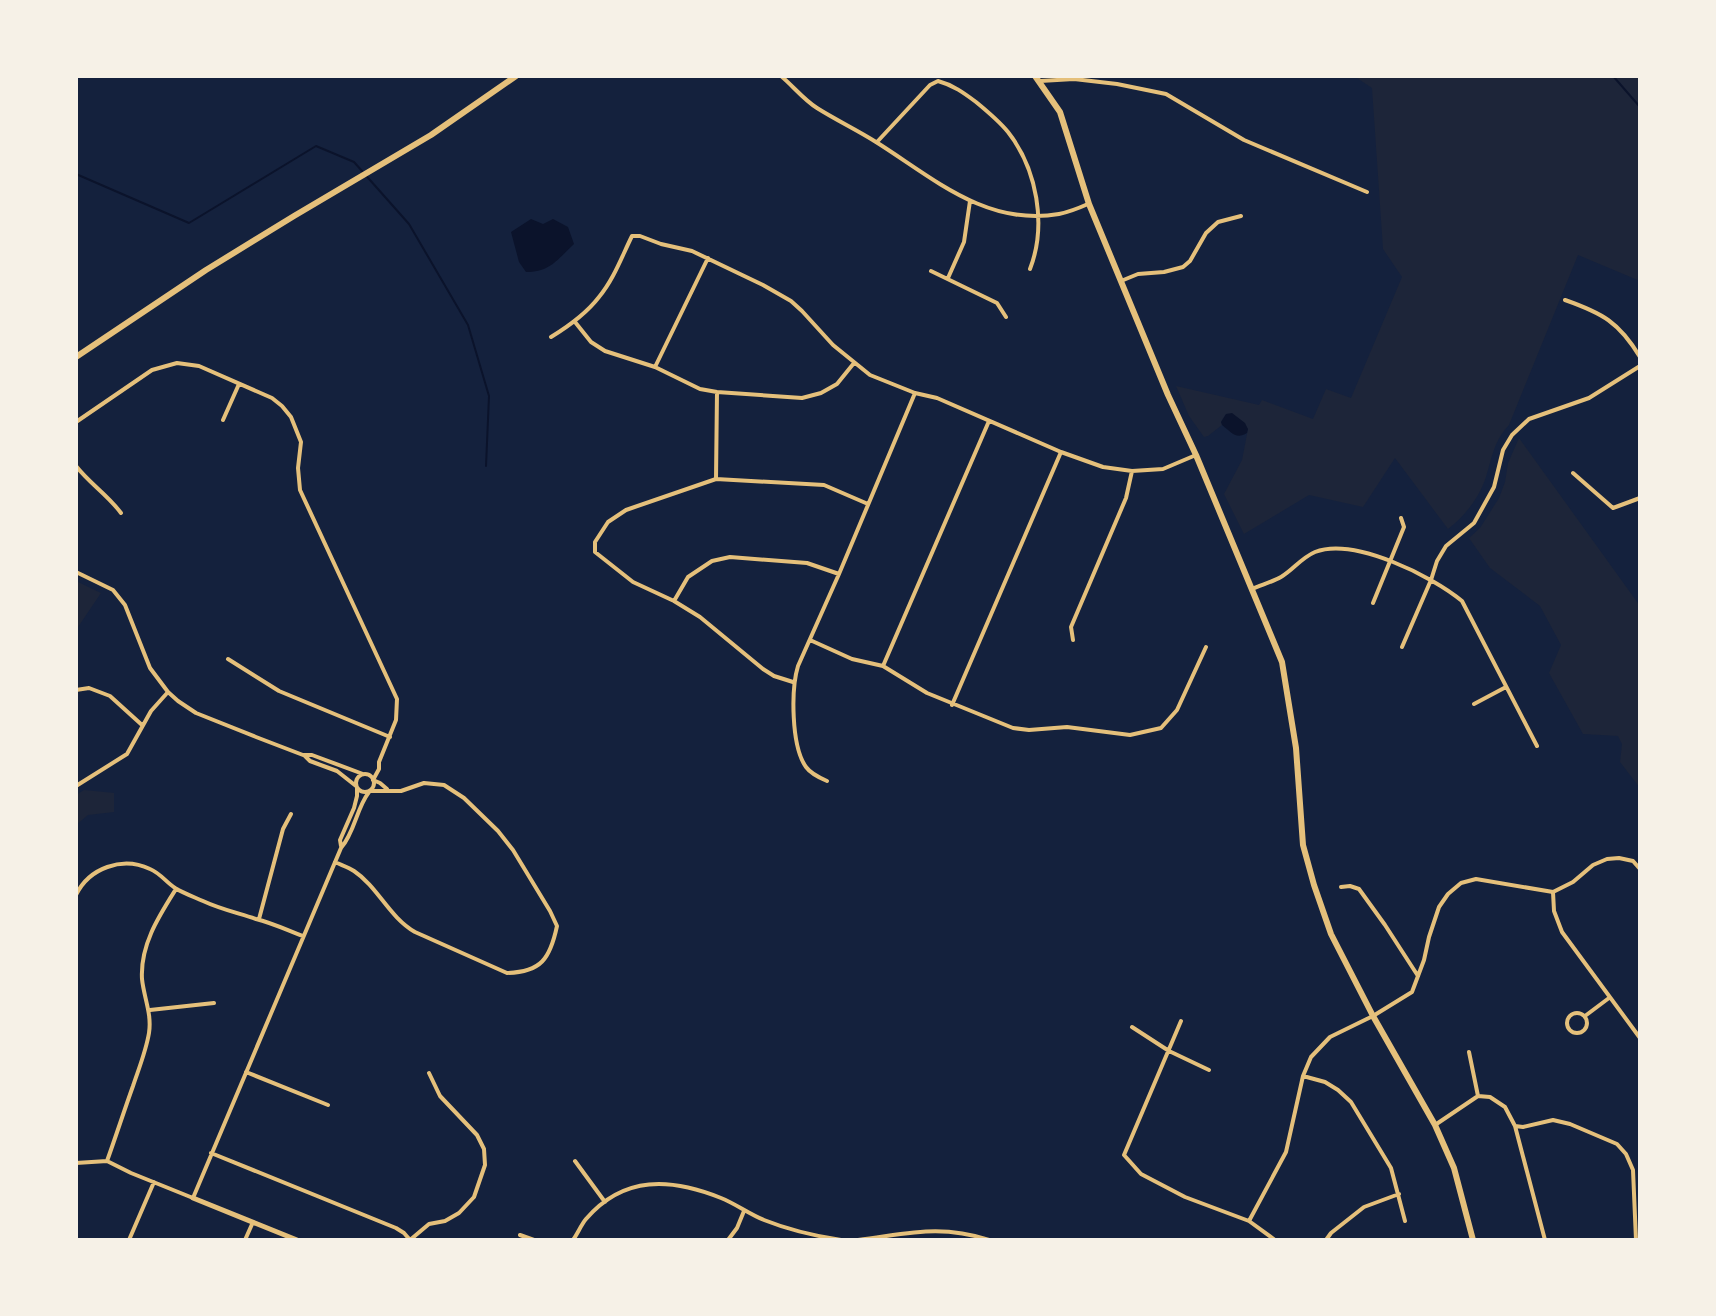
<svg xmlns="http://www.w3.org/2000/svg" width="1716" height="1316" viewBox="0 0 1716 1316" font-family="Arial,sans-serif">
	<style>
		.green { fill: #1d2539 }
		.water { fill: #0b132b }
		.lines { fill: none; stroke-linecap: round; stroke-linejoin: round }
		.stream { stroke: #0b132b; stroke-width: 2 }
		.minor { stroke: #e5c07b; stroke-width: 4 }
		.tertiary { stroke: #e5c07b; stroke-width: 5 }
		.secondary { stroke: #e5c07b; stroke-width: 6 }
	</style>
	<rect width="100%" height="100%" fill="#14213d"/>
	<!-- green -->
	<path class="green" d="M 1354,76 L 1640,76 L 1640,281 L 1578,255 L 1509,425 C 1494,441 1492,457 1486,477 C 1479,498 1465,516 1448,529 L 1395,458 L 1363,507 L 1309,495 L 1244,534 L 1224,494 L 1242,460 L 1248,429 L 1232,414 L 1226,414 L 1221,422 L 1222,425 L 1208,436 L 1204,437 L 1189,416 L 1176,386 L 1259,405 L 1262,400 L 1313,419 L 1326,389 L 1351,398 L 1402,277 L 1383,249 L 1372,88 Z
		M 1519,438 L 1640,606 L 1640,788 L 1620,762 L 1622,744 L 1618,736 L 1583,734 L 1549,673 L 1561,645 L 1540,606 L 1490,568 L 1469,538 L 1480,528 L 1499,498 L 1505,482 L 1508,463 Z
		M 76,581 L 101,593 L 76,630 Z
		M 84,790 L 114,793 L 114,812 L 88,815 L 76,825 L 76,795 Z"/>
	<!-- water -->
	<path class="water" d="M 531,219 L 543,224 L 553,219 L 568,227 L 574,244 C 557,260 550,272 526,272 L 519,262 L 511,232 Z
		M 1232,413 L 1245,423 L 1248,429 L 1247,433 C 1236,440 1231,432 1222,425 L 1221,422 L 1226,414 Z"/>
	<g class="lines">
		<!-- stream -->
		<path class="stream" d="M 1613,76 L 1640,107
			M 76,174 L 189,223 L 316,146 L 354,162 L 409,224 L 468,325 L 489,396 L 486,466"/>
		<!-- minor -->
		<path class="minor" d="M 781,76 C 793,86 804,100 817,108 C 836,120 857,130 876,142 C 932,177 986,227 1059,214 C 1069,212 1079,208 1088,204
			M 1040,81 L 1074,79 L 1117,84 L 1166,94 L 1244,140 L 1367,192
			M 877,142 L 930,85 L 938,81 C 953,85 964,93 976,102 C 987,111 999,121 1008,132 C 1037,169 1047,225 1030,269
			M 931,271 L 997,303 L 1006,317
			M 948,278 L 964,242 L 970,201
			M 1121,281 L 1138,274 L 1164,272 L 1183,267 L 1190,261 L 1206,233 L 1218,222 L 1241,216
			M 1565,300 C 1602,313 1619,322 1640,357
			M 575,322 L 591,342 L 605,351 L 655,367 L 700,389 L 717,392 L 802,398 L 821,393 L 837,384 L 854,363
			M 551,337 C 569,326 586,314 599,297 C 614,279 622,256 632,236 L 640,236 L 661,244 L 692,251 L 763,285 L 791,301 L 802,311 L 833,345 L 870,375 L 915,393 L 937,398 L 1061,452 L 1103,467 L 1132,471 L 1163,469 L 1196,455
			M 655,367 L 708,258
			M 223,420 L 239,384
			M 76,422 L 152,370 L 177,363 L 199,366 L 272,398 L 282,406 L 291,417 L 301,442 L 298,468 L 300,490 L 397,699 L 396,720 L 379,762 L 379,769 L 373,780
			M 76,466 C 90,484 107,494 121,513
			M 1573,473 L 1613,508 L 1640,498
			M 716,479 L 717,392
			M 76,572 L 113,590 L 125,605 L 150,668 L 168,692 L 178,701 L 196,713 L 256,737 L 303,755 L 312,755 L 363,774
			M 1252,589 C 1261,585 1272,582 1281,577 C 1293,570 1301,558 1315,552 C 1354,537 1432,576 1462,601 L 1537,746
			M 674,601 L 688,577 L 712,561 L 730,557 L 807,563 L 839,574
			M 1373,603 L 1404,527 L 1401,518
			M 810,640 L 852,659 L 883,666 L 927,693 L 1013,728 L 1029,730 L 1067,727 L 1130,735 L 1161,728 L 1177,710 L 1206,647
			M 1073,640 L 1071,627 L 1126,498 L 1132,471
			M 1402,647 L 1431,580 L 1437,561 L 1446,546 L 1474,523 L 1494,487 L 1503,450 L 1512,435 L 1529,419 L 1589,398 L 1640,366
			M 228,659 L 279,691 L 390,737
			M 883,666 L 989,421
			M 793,682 L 774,676 L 763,669 L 700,617 L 674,601 L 633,582 L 595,552 L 595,542 L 608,522 L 626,510 L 716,479 L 824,485 L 868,504
			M 76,690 L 89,688 L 110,696 L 142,725
			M 1474,704 L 1506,687
			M 952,705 L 1061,452
			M 305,756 L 310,761 L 337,771 L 356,786
			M356 783a9 9 0 1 1 18 0a9 9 0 1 1-18 0Z
			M 373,780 L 380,783 L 387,789
			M 827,781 C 820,778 811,774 806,767 C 791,746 791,689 798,666 L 839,574 L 915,393
			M 76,786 L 127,754 L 151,711 L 168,692
			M 341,846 L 340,840 L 354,808 L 357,796 L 357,788
			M 335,862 C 341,865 348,867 354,871 C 378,887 389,917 415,932 L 507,973 C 541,972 550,959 557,926 L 550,911 L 513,850 L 498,831 L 464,798 L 444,785 L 424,783 L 401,791 L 370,791
			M 1341,887 L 1350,886 L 1359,889 L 1385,925 L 1418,976
			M 1553,892 L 1554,911 L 1562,932 L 1640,1038
			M 76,895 C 89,868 122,856 150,869 C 160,873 166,882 175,888 C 183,893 194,897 203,901 C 220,909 238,913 256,919 C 272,923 287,930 303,936
			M 259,919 L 283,829 L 291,814
			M 150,1010 L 214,1003
			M1567 1023a10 10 0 1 1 20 0a10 10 0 1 1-20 0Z
			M 1585,1016 L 1609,998
			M 1181,1021 L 1124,1155 L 1141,1174 L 1185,1197 L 1249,1221 L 1275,1240
			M 1132,1027 L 1169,1051 L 1209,1070
			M 1469,1052 L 1478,1096
			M 246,1072 L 328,1105
			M 1303,1076 L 1325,1082 L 1338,1090 L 1351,1102 L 1391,1168 L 1405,1221
			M 1435,1125 L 1478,1096 L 1490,1097 L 1505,1107 L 1515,1126 L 1545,1240
			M 1515,1126 L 1523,1127 L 1553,1120 L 1570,1124 L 1617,1144 L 1626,1154 L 1633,1170 L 1636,1240
			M 211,1153 L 396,1228 L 404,1233 L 410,1240
			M 107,1161 C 116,1136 124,1111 133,1086 C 139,1068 146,1051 149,1033 C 152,1014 144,998 142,979 C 140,945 159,916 176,889
			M 575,1161 L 605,1202
			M 76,1163 L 107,1161 L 131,1173 L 193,1198 L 341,848 C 355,832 356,809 369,792
			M 1249,1221 L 1286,1152 L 1303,1076 L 1311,1057 L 1330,1037 L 1373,1016 L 1412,992 L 1424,960 L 1429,937 L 1439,907 L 1448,894 L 1461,883 L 1476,879 L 1553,892 L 1573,882 L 1593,865 L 1607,859 L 1619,858 L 1633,861 L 1640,869
			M 520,1235 L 534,1240
			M 129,1240 L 154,1182
			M 245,1240 L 253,1222
			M 410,1240 L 429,1224 L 445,1221 L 459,1213 L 474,1197 L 485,1165 L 484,1149 L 477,1135 L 440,1096 L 429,1073
			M 573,1240 C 578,1233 581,1225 586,1219 C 624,1175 671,1178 721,1198 C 736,1204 749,1214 764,1220 C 789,1230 815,1236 841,1240
			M 728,1240 L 737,1228 L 744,1211
			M 858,1240 C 908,1234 939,1224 989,1240
			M 1326,1240 L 1331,1233 L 1364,1207 L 1399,1194"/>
		<!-- tertiary -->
		<path class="tertiary" d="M 193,1198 L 297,1240"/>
		<!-- secondary -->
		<path class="secondary" d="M 1035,76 L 1060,112 L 1089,204 L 1168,395 L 1196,455 L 1282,662 L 1296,748 L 1303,845 L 1314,885 L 1331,934 L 1373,1016 L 1435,1125 L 1454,1168 L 1473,1240
			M 76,357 L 206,270 L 294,216 L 431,135 L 516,76"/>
	</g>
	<!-- border -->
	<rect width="1716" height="1316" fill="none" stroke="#f6f1e7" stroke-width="156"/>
</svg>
